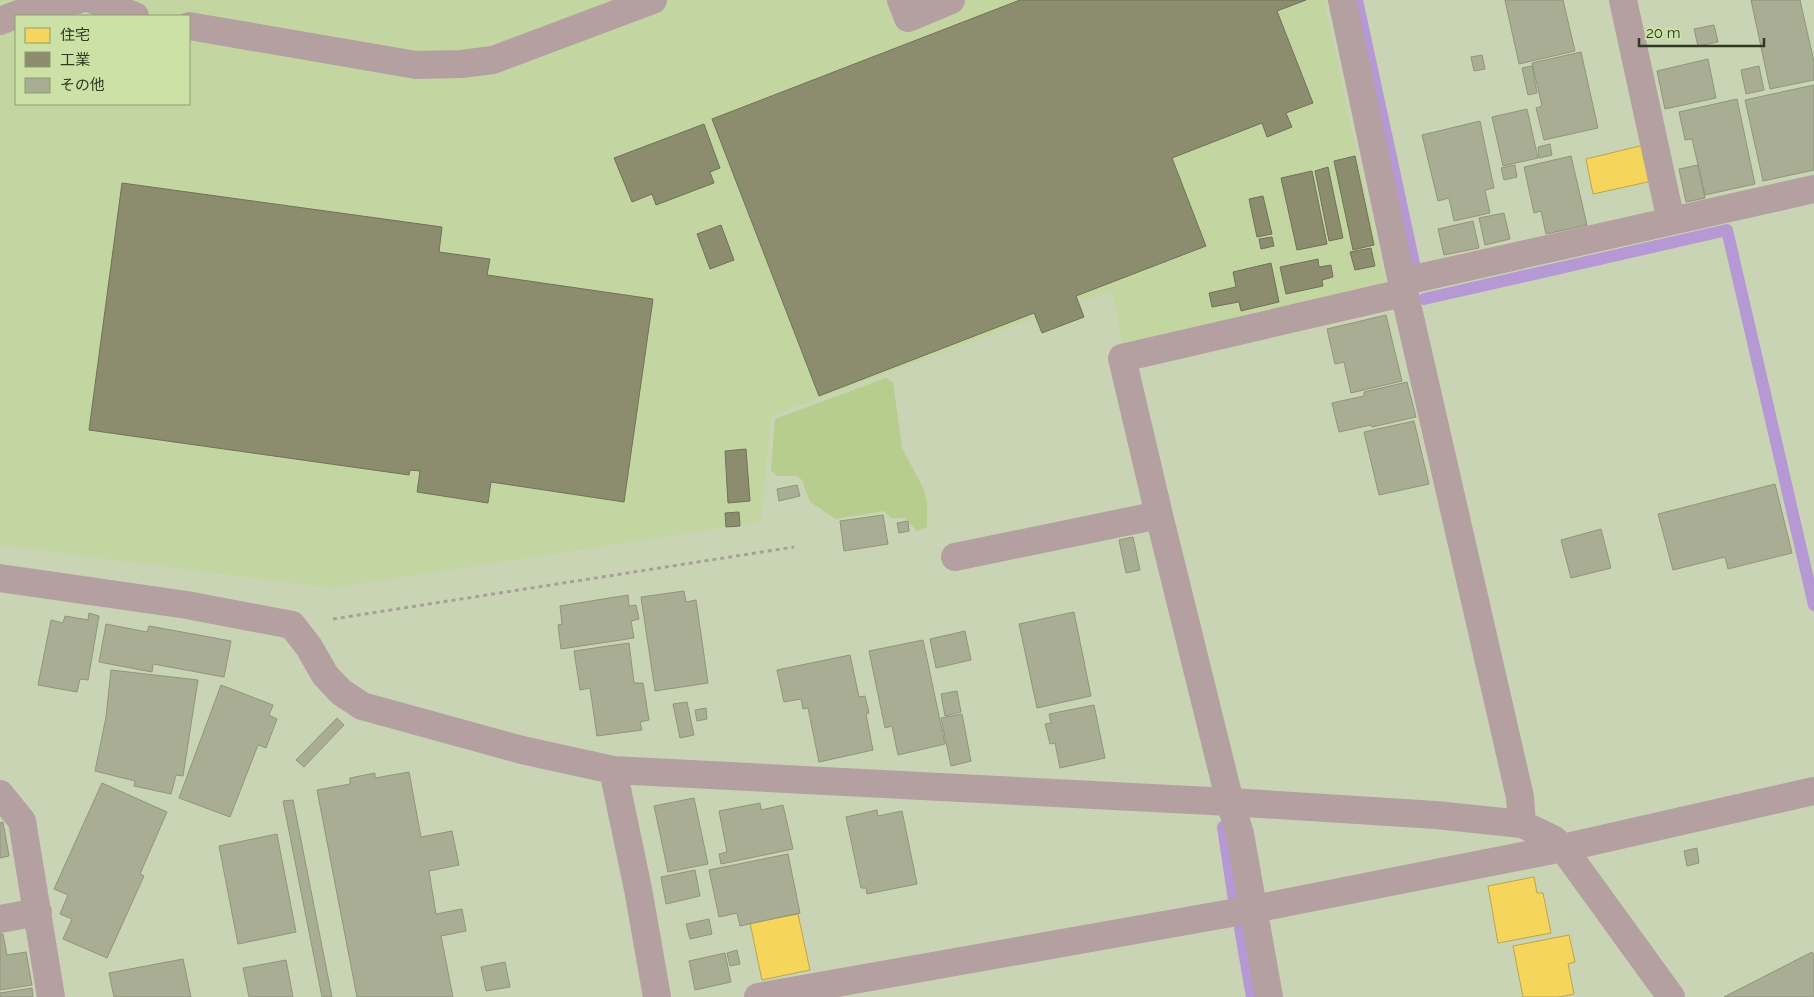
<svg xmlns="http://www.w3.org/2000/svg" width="1814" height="997" viewBox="0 0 1814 997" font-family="Raleway,'Noto Sans JP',sans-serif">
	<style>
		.built { fill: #c3d6a2; fill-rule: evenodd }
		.green { fill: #b7cd8e }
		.homes { fill: #f6d55c; stroke: #bba64b }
		.industry { fill: #8c8c6e; stroke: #707357 }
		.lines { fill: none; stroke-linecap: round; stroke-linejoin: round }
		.stream { stroke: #b698d4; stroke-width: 12 }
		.building { fill: #a9ad93; stroke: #90957b }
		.path { stroke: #a99f98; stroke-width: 3; stroke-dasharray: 4 4; stroke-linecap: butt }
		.minor { stroke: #b4a0a0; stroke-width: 28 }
	</style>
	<rect width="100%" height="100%" fill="#c8d4b3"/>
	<!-- built -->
	<path class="built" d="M 0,0 L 1324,0 L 1385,283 L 1123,344 L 1112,290 L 771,416 L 761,522 L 332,588 L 0,545 ZM 16,16 L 189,16 L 189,104 L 16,104 Z"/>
	<!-- green -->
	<path class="green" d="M 886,378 L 893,382 L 902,448 L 924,490 L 927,503 L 927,527 L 917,531 L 905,518 L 891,518 L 884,511 L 836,519 L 810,502 L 802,480 L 797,476 L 778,476 L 771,471 L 775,419 Z"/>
	<!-- homes -->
	<path class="homes" d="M 1644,145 L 1652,181 L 1593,194 L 1586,159 Z
		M 1534,877 L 1537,893 L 1543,893 L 1551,933 L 1498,943 L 1488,886 Z
		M 798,914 L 810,970 L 762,980 L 750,923 Z
		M 1569,935 L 1575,962 L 1568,964 L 1574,994 L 1559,997 L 1523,997 L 1513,946 Z"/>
	<!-- industry -->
	<path class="industry" d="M 1020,0 L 1306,0 L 1277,11 L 1313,103 L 1286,113 L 1292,127 L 1267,137 L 1262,123 L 1172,158 L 1206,246 L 1076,296 L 1084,317 L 1042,333 L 1034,313 L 819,396 L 712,119 Z
		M 704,124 L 720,168 L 710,172 L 714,183 L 656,205 L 652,194 L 632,202 L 614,158 Z
		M 1355,156 L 1374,245 L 1353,250 L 1334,161 Z
		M 1328,167 L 1343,238 L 1329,241 L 1315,171 Z
		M 1312,171 L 1327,244 L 1297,250 L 1281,178 Z
		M 122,183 L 442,227 L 439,252 L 490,259 L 487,275 L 653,299 L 624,502 L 491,482 L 488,503 L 417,492 L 420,471 L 410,470 L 409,475 L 89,430 Z
		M 1263,196 L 1272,234 L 1257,237 L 1249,199 Z
		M 721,225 L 734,260 L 710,269 L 697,234 Z
		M 1272,237 L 1274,246 L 1261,249 L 1259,239 Z
		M 1371,248 L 1375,266 L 1355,270 L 1350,252 Z
		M 1318,259 L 1319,267 L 1331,265 L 1333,277 L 1322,280 L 1323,286 L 1286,294 L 1280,267 Z
		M 1271,263 L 1279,302 L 1241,311 L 1239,302 L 1212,307 L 1209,293 L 1236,287 L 1233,272 Z
		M 746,449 L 750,501 L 728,503 L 725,451 Z
		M 739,512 L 740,526 L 726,527 L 725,513 Z"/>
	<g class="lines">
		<!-- stream -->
		<path class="stream" d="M 1357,0 L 1415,268
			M 1424,299 L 1727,230 L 1814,605
			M 1223,827 L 1234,900
			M 1240,928 L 1252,997"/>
	</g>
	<!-- building -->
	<path class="building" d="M 1505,0 L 1563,0 L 1575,51 L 1519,64 Z
		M 1751,0 L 1800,0 L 1814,62 L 1814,80 L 1770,89 Z
		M 1714,25 L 1718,42 L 1698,46 L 1694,29 Z
		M 1581,52 L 1598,128 L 1544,140 L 1536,108 L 1542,106 L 1532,63 Z
		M 1482,55 L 1485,69 L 1474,71 L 1471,57 Z
		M 1708,59 L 1716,98 L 1665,109 L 1657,71 Z
		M 1532,66 L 1537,93 L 1528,95 L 1522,68 Z
		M 1759,66 L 1764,90 L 1746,94 L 1741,70 Z
		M 1814,85 L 1814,170 L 1763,181 L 1745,100 Z
		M 1737,99 L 1755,184 L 1705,195 L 1692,139 L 1685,140 L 1679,112 Z
		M 1527,109 L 1538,158 L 1503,166 L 1492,117 Z
		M 1480,121 L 1494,188 L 1485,190 L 1490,213 L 1454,221 L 1449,198 L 1438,201 L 1422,135 Z
		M 1550,144 L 1552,155 L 1539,158 L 1538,147 Z
		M 1571,156 L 1587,225 L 1546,234 L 1541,211 L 1534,213 L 1524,167 Z
		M 1515,165 L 1517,177 L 1504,180 L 1501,168 Z
		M 1698,165 L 1705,198 L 1686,202 L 1679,169 Z
		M 1504,213 L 1510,239 L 1485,245 L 1479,218 Z
		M 1473,221 L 1479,248 L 1444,255 L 1438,229 Z
		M 1386,315 L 1402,381 L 1351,393 L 1344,362 L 1335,364 L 1327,329 Z
		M 1407,382 L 1416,417 L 1372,427 L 1371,425 L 1339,432 L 1332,403 L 1364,396 L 1364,392 Z
		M 1414,421 L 1429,484 L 1379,495 L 1364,432 Z
		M 1775,484 L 1792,553 L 1728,569 L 1725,557 L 1673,570 L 1658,514 Z
		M 797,485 L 800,496 L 779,501 L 777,489 Z
		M 883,515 L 888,544 L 844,551 L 840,521 Z
		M 908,521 L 909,531 L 899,533 L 897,523 Z
		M 1601,529 L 1611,568 L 1571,578 L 1561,540 Z
		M 1133,537 L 1140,570 L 1126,573 L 1119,540 Z
		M 684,591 L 686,602 L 696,600 L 708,683 L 655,691 L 641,597 Z
		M 628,595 L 629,606 L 636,605 L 639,619 L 631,621 L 634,638 L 561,649 L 558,625 L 562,624 L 560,606 Z
		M 1074,612 L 1091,696 L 1037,708 L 1019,624 Z
		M 89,613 L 99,616 L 88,680 L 80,679 L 77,692 L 38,685 L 51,620 L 63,623 L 65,616 L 88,620 Z
		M 106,624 L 147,632 L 149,626 L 231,641 L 224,677 L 153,664 L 152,672 L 99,662 Z
		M 965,631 L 971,660 L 936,668 L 930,639 Z
		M 923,640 L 945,744 L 898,755 L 892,726 L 885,728 L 869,651 Z
		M 629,643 L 634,683 L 643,683 L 649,720 L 640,722 L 642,730 L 597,736 L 590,688 L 580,690 L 574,651 Z
		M 850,655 L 859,697 L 865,696 L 869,713 L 866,714 L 873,750 L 819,762 L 808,708 L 803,709 L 801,699 L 784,702 L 777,670 Z
		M 111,670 L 198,680 L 183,776 L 176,775 L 171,794 L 134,786 L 135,781 L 95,771 L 106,717 Z
		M 221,685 L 273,705 L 269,715 L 277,719 L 266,748 L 258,745 L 230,817 L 179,798 Z
		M 957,691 L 961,712 L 945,716 L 941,694 Z
		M 687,702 L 694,735 L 680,738 L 673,704 Z
		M 1094,705 L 1105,758 L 1060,768 L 1055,743 L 1050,744 L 1045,724 L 1051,723 L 1049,714 Z
		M 706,708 L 707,719 L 697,721 L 695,710 Z
		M 962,714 L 971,761 L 951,766 L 941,718 Z
		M 337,718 L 344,725 L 304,767 L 296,760 Z
		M 409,772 L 421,837 L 452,831 L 459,865 L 429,871 L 436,914 L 462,909 L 466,931 L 441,936 L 453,997 L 357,997 L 317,790 L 350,784 L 350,778 L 375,773 L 375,778 Z
		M 102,783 L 167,812 L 140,874 L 144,876 L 107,958 L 63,939 L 72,919 L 60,914 L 68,895 L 54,889 Z
		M 694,798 L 708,864 L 668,872 L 654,806 Z
		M 293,800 L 332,997 L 322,997 L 283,801 Z
		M 760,803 L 761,810 L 783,805 L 793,849 L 721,864 L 719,854 L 727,852 L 719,811 Z
		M 877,810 L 878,816 L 902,811 L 917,884 L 867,894 L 866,888 L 861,888 L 846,817 Z
		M 3,822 L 9,856 L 0,858 L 0,823 Z
		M 277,834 L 296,932 L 238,944 L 219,846 Z
		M 1697,848 L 1699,863 L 1687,866 L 1684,851 Z
		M 788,854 L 800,913 L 740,926 L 737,913 L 719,917 L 709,870 Z
		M 695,870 L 700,896 L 666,904 L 661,877 Z
		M 709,919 L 712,934 L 690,939 L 686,924 Z
		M 0,934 L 3,934 L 7,955 L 26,952 L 32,985 L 0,990 Z
		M 737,950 L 740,964 L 730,966 L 727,953 Z
		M 1812,952 L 1814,955 L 1814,997 L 1724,997 Z
		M 725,953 L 731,982 L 695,990 L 689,961 Z
		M 183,959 L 191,997 L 114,997 L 109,973 Z
		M 286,960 L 293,997 L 249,997 L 243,968 Z
		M 505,962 L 510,987 L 486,991 L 481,967 Z
		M 32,988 L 33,997 L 0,997 L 0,993 Z"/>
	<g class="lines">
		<!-- path -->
		<path class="path" d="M 333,619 L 794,547"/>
		<!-- minor -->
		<path class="minor" d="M 93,0 L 135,16
			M 901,0 L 908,18 L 951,0
			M 1342,0 L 1403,287 L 1520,797 L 1522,824
			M 1623,0 L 1671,221
			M 0,21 L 29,10 L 78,0
			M 189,26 L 416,65 L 461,64 L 493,60 L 653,0
			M 955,557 L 1159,515
			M 0,578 L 187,605 L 292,625 L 309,647 L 325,675 L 341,692 L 362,706 L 522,750 L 613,770 L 1230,802 L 1436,815 L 1522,824 L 1553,839 L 1563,848 L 1671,997
			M 613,770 L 638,889 L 657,997
			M 0,794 L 22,821 L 51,997
			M 0,919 L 38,912
			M 758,997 L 1254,909 L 1563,848 L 1814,791
			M 1269,997 L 1240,834 L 1230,802 L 1159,515 L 1122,358 L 1394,295 L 1414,279 L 1814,189"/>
	</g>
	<!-- legend -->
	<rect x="15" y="15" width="175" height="90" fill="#cbe1a6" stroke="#8d9e71"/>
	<rect x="25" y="28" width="25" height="15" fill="#f6d55c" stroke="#8d9e71"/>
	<text x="60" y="40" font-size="15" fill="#303922">住宅</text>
	<rect x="25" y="52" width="25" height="15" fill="#8c8c6e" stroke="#8d9e71"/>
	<text x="60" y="65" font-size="15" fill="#303922">工業</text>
	<rect x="25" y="78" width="25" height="15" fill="#a9ad93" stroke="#8d9e71"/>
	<text x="60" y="90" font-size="15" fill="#303922">その他</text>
	<!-- scale -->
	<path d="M1639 38v8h125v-8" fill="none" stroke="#303922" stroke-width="2.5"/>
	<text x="1646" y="38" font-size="15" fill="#303922" stroke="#cbe1a6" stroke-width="4" paint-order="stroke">20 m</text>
</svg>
